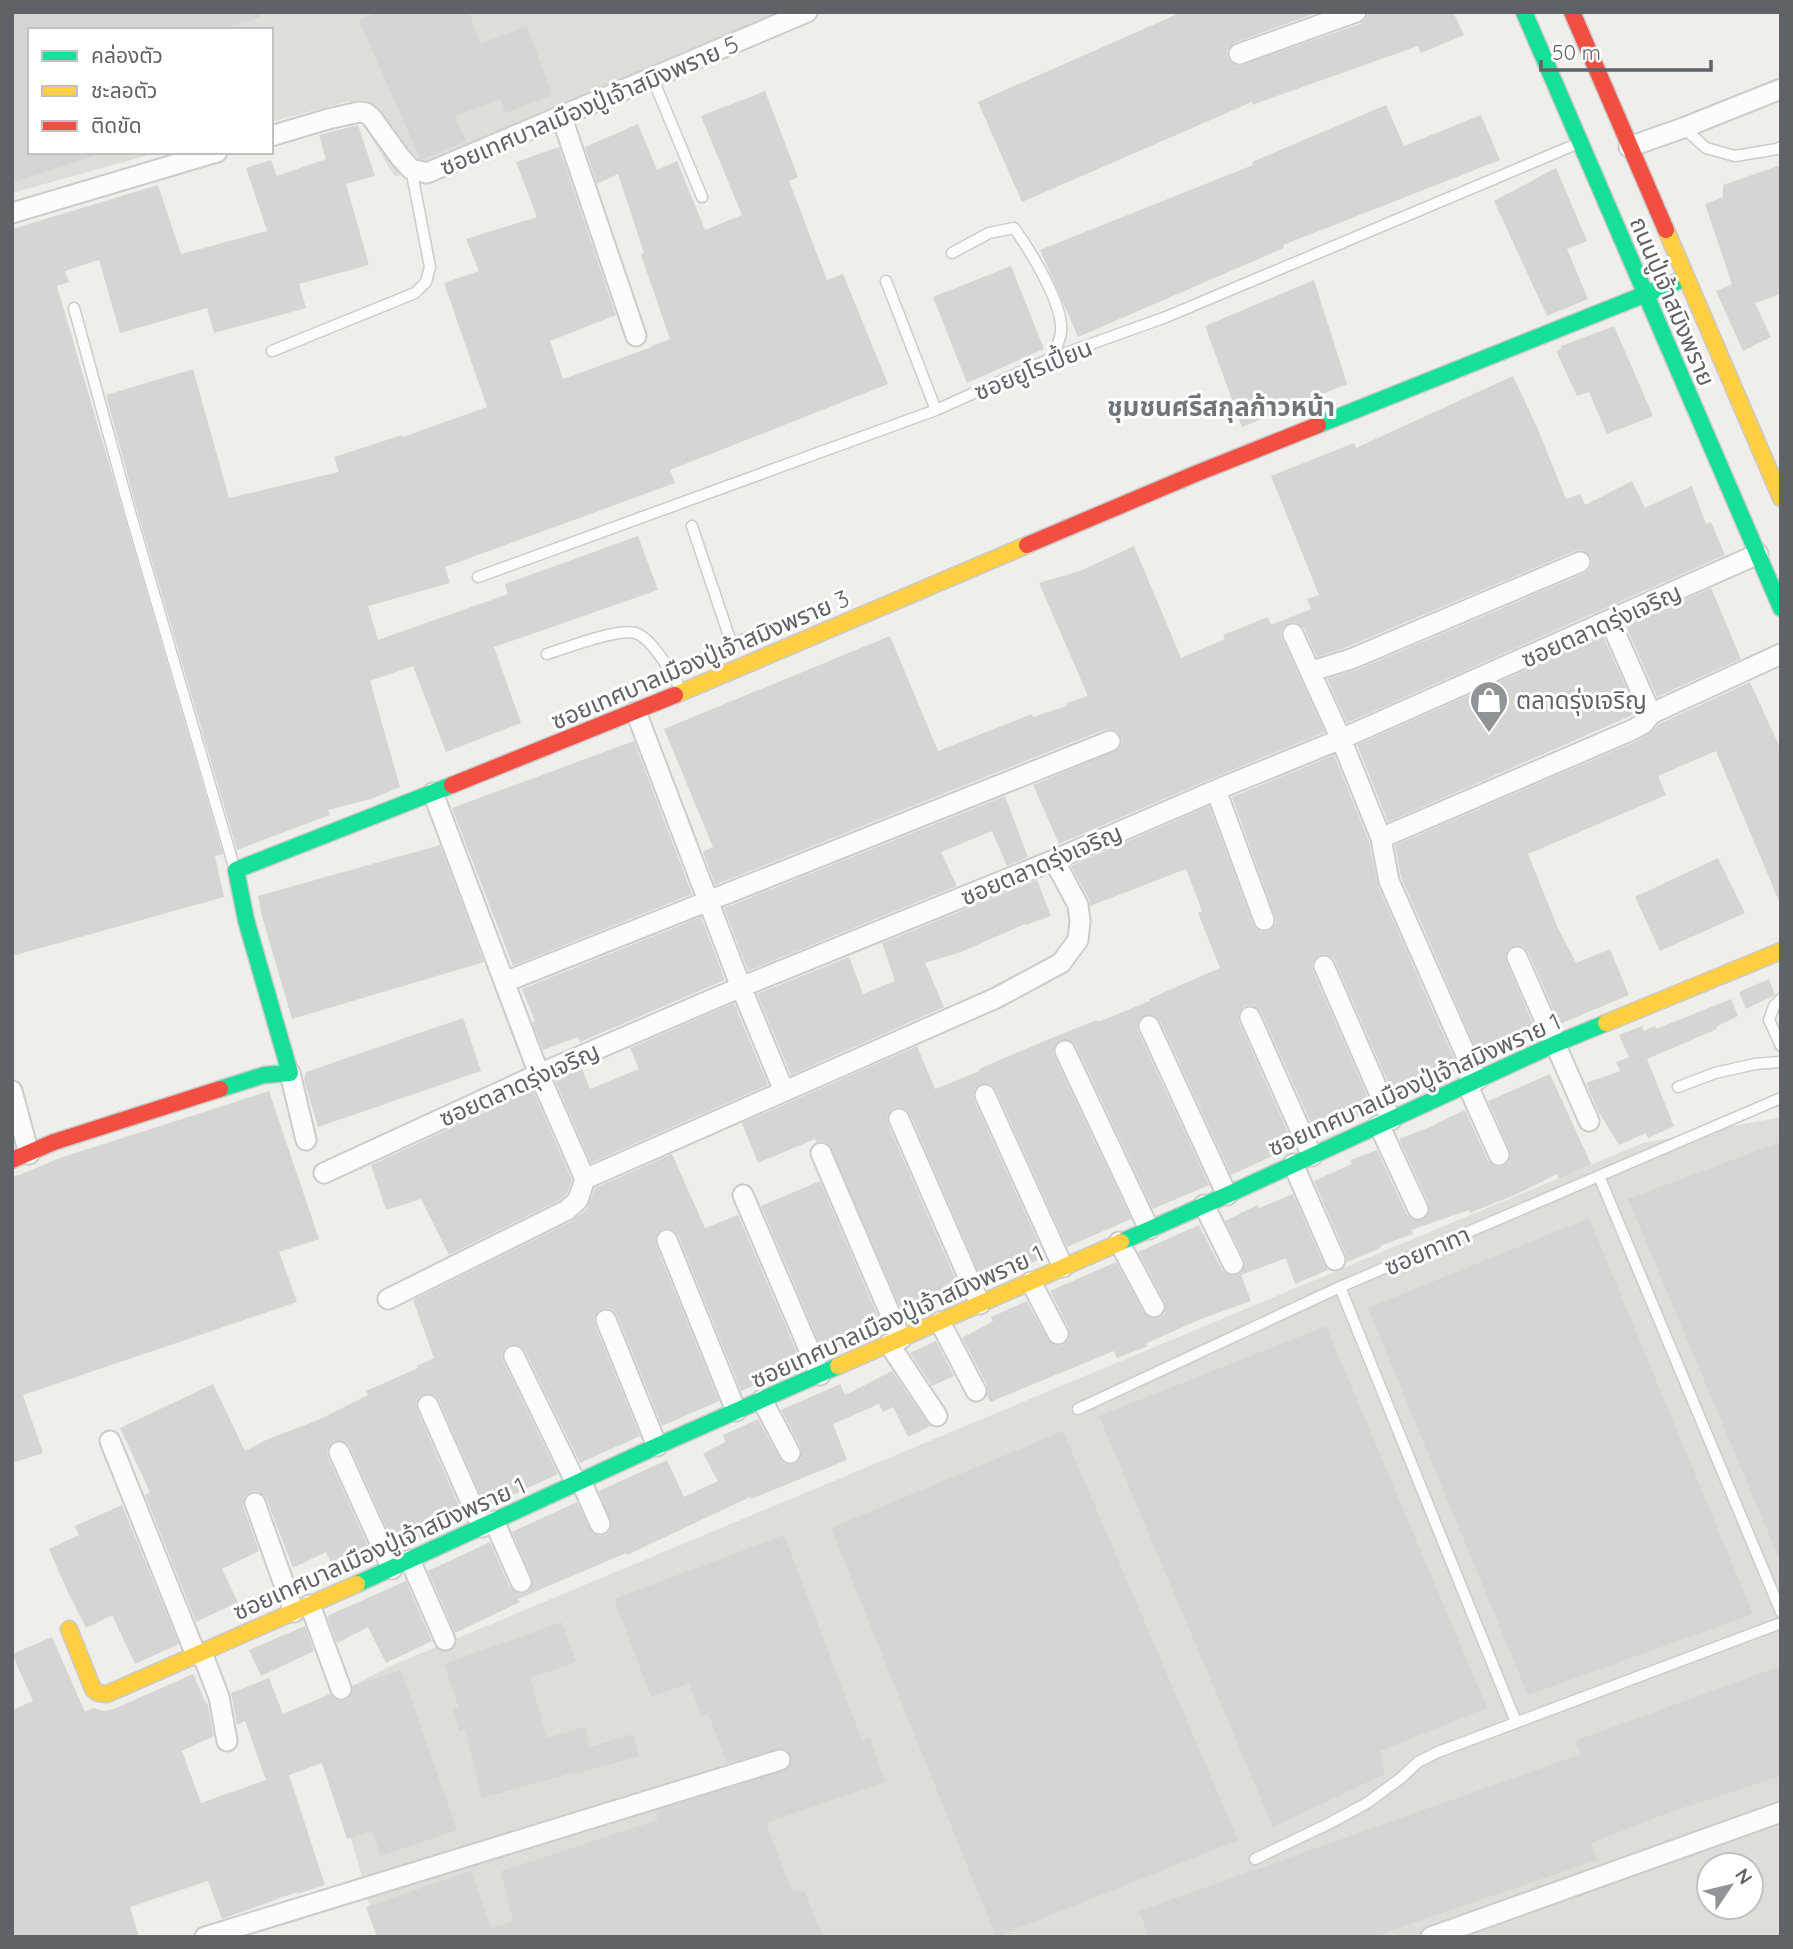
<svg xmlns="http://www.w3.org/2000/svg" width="1793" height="1949" viewBox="0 0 1793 1949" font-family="Quicksand,'Noto Sans Thai',sans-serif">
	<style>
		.industrial { fill: #dfddda; fill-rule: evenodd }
		.building { fill: #d6d5d3 }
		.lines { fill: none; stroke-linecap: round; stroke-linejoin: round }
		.lane-casing { stroke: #cbcccc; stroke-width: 13 }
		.street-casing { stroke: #cbcccc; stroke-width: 23 }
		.fast-casing { stroke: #cacacb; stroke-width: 19 }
		.slow-casing { stroke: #cacacb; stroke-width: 19 }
		.jam-casing { stroke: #cacacb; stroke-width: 19 }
		.lane { stroke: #fdfcfc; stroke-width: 10 }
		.street { stroke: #fdfcfc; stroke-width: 19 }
		.fast { stroke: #16e098; stroke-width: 16 }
		.slow { stroke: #ffcf43; stroke-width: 16 }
		.jam { stroke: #f24e42; stroke-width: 16 }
		.labels { text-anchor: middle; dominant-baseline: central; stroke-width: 6; stroke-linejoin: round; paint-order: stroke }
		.street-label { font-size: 24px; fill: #5f6368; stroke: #fff }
		.poi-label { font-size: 24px; fill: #5f6368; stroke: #fff; text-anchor: start }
		.neighbourhood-label { font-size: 26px; font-weight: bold; fill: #70757a; stroke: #fff }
	</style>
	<rect width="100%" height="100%" fill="#efeeea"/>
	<!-- industrial -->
	<path class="industrial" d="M 12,12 L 788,12 L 395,177 L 349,101 L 271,122 L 271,30 L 30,30 L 30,152 L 160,152 L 12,193 Z
		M 1781,1117 L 1781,1937 L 378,1937 L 315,1705 L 393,1665 L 1643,1143 ZM 1709,1865 L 1751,1865 L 1751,1907 L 1709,1907 Z"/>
	<!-- building -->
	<path class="building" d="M 12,12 L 260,12 L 260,17 L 218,30 L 30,30 L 30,152 L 93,152 L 94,156 L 12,183 Z
		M 378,12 L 469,12 L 480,44 L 527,26 L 552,95 L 505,113 L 501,99 L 455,116 L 466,141 L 423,159 L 420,159 L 359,20 Z
		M 1182,12 L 1319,12 L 1234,43 L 1227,51 L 1227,57 L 1231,63 L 1238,66 L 1360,24 L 1366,19 L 1368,12 L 1453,12 L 1464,35 L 1421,53 L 1418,46 L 1252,105 L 1252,102 L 1022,202 L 978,102 Z
		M 765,91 L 798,177 L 789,181 L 827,280 L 843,274 L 888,384 L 670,470 L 675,483 L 445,567 L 450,583 L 368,606 L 378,640 L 508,594 L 505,584 L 638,536 L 658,590 L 494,647 L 521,723 L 446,752 L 413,666 L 370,681 L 400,787 L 371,799 L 328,810 L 330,815 L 237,850 L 135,503 L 106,395 L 193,369 L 229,498 L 339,472 L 334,457 L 402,435 L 403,437 L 487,407 L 444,283 L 479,271 L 466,239 L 537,217 L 516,162 L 559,147 L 616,315 L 550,341 L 563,379 L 652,347 L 651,346 L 670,339 L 641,255 L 644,253 L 618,174 L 597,184 L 585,147 L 638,124 L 657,170 L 677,161 L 705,230 L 742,215 L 701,116 Z
		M 1386,105 L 1404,146 L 1481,115 L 1500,160 L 1283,245 L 1284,248 L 1078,337 L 1040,250 L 1253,165 L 1252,162 Z
		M 358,125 L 375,176 L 346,184 L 369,265 L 299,284 L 306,308 L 214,333 L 207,308 L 120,333 L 99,260 L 65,271 L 69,282 L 57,286 L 223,854 L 215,856 L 224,897 L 12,956 L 12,229 L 158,185 L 181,254 L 267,231 L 246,168 L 271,160 L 277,176 L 326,159 L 319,135 Z
		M 1781,165 L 1781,294 L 1755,303 L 1771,337 L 1743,351 L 1716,291 L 1732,284 L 1705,204 L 1723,197 L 1723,185 Z
		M 1556,168 L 1587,241 L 1567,249 L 1588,299 L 1547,316 L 1494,201 Z
		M 1011,266 L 1044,349 L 967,383 L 933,297 Z
		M 1314,280 L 1347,384 L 1242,427 L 1205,326 Z
		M 1614,326 L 1653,416 L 1607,434 L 1589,392 L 1577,396 L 1556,351 L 1562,348 L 1561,346 Z
		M 1513,376 L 1537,427 L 1566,499 L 1580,494 L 1585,505 L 1632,481 L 1645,508 L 1692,486 L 1706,524 L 1711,522 L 1725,555 L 1347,723 L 1327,679 L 1356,670 L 1585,573 L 1589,570 L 1592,564 L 1591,557 L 1582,550 L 1575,551 L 1347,647 L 1317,657 L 1304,628 L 1295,622 L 1289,623 L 1283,627 L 1281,634 L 1282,639 L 1325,732 L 1211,779 L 1059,844 L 1033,785 L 1119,749 L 1122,743 L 1121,736 L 1117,731 L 1106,729 L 715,885 L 703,852 L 713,847 L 664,729 L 890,636 L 938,751 L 1032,714 L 1033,717 L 1067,706 L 1065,704 L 1088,696 L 1039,583 L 1080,571 L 1134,546 L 1181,658 L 1225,639 L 1223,635 L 1268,617 L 1271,625 L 1311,609 L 1307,599 L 1319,595 L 1271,476 L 1354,443 L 1356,448 Z
		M 1711,588 L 1741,659 L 1657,697 L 1626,626 Z
		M 1603,636 L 1637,712 L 1635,714 L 1388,822 L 1357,745 Z
		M 1750,682 L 1781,750 L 1781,906 L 1716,751 L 1658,776 L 1666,795 L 1528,854 L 1557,926 L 1576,963 L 1610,949 L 1629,995 L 1560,1024 L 1528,952 L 1524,947 L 1513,946 L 1507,950 L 1506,961 L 1537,1034 L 1481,1060 L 1401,877 L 1395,845 L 1637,741 L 1649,734 L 1659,724 Z
		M 634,741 L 692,894 L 513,966 L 452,808 Z
		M 1334,755 L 1369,841 L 1378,886 L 1459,1070 L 1430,1083 L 1429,1081 L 1394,1096 L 1335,961 L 1332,957 L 1326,954 L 1319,955 L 1312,964 L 1313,971 L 1373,1109 L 1346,1122 L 1345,1119 L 1315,1132 L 1261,1012 L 1258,1008 L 1252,1005 L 1244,1006 L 1238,1015 L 1239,1022 L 1294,1146 L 1231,1175 L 1160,1021 L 1155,1016 L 1145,1015 L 1139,1020 L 1137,1026 L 1138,1031 L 1209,1185 L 1153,1209 L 1076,1046 L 1071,1041 L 1060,1040 L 1055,1045 L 1053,1051 L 1054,1056 L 1131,1219 L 1067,1247 L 996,1090 L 992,1085 L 981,1084 L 975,1088 L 973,1094 L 974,1100 L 1045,1257 L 984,1284 L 910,1114 L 907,1110 L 901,1107 L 893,1108 L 887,1117 L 888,1124 L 961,1292 L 927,1306 L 928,1308 L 905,1318 L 829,1144 L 823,1141 L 816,1142 L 815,1139 L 758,1163 L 742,1123 L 917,1046 L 935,1089 L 980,1071 L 979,1069 L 1049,1039 L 1097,1020 L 1098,1022 L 1150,1001 L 1149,999 L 1220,968 L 1198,913 L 1202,911 L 1186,869 L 1090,906 L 1089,899 L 1071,866 L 1209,806 L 1253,924 L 1256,929 L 1261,932 L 1269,931 L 1276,923 L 1275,916 L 1232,797 Z
		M 1005,796 L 1028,857 L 1007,866 L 992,831 L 941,852 L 957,886 L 748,971 L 724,908 Z
		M 440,845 L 484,962 L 292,1019 L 262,916 L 258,896 Z
		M 1718,858 L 1745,913 L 1660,951 L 1635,897 Z
		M 1037,880 L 1051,916 L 1026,925 L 1025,924 L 961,952 L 925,963 L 944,1007 L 791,1075 L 757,994 L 849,957 L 863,994 L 895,981 L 882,943 Z
		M 701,917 L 725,980 L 580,1042 L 578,1037 L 543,1050 L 532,1022 L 535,1021 L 522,989 Z
		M 1769,979 L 1775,995 L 1746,1009 L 1739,992 Z
		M 1731,999 L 1738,1016 L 1716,1027 L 1717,1029 L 1647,1059 L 1674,1126 L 1648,1138 L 1646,1133 L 1619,1145 L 1598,1111 L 1586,1083 L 1620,1071 L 1616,1062 L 1629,1057 L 1619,1035 L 1642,1026 L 1644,1031 L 1655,1026 L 1656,1029 Z
		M 734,1003 L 768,1085 L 591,1163 L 555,1080 L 582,1069 L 590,1089 L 639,1069 L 630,1048 Z
		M 463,1018 L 481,1071 L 318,1127 L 304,1080 L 306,1072 Z
		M 1550,1074 L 1591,1164 L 1559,1179 L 1557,1174 L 1517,1194 L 1470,1213 L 1469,1210 L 1411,1230 L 1413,1234 L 1380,1246 L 1381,1248 L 1347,1262 L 1346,1255 L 1314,1181 L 1352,1164 L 1350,1160 L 1377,1150 L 1407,1215 L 1412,1219 L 1423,1220 L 1428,1215 L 1429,1204 L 1399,1139 L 1435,1125 L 1435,1124 L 1465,1110 L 1488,1161 L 1497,1167 L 1503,1166 L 1509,1162 L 1510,1151 L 1488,1101 Z
		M 533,1090 L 572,1180 L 567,1193 L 560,1200 L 449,1255 L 421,1199 L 386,1210 L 371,1165 Z
		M 269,1091 L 319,1239 L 279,1252 L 297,1302 L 23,1395 L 43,1453 L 12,1463 L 12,1176 L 19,1175 L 60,1158 Z
		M 1781,1142 L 1781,1563 L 1628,1199 Z
		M 672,1154 L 705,1228 L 738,1215 L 802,1364 L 741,1391 L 678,1235 L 675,1231 L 669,1228 L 662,1229 L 655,1238 L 656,1245 L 719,1401 L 662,1426 L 617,1315 L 614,1311 L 608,1308 L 601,1309 L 594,1318 L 595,1325 L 640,1436 L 580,1463 L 525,1351 L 520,1346 L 509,1345 L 504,1350 L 502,1356 L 503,1361 L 558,1474 L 486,1507 L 439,1400 L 435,1395 L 424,1394 L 418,1398 L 416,1404 L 417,1410 L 464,1517 L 396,1549 L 350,1447 L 346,1442 L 335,1441 L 329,1445 L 327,1451 L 328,1457 L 374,1559 L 336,1575 L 326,1552 L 293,1568 L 266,1498 L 258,1491 L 252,1491 L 245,1496 L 243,1506 L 259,1551 L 222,1569 L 238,1602 L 196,1622 L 145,1495 L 150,1492 L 120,1428 L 213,1384 L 245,1451 L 266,1440 L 320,1419 L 368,1395 L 366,1391 L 418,1368 L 417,1366 L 434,1358 L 413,1300 L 572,1221 L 587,1209 L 595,1188 Z
		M 820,1181 L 882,1326 L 849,1340 L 850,1342 L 824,1354 L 761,1206 Z
		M 1293,1194 L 1324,1265 L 1328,1270 L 1295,1284 L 1286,1258 L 1241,1275 L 1251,1301 L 1201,1319 L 1147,1343 L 1148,1346 L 1117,1358 L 1114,1351 L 990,1402 L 987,1395 L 987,1385 L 962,1338 L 993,1321 L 991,1317 L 1027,1301 L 1048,1340 L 1057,1346 L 1063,1345 L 1069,1340 L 1069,1329 L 1050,1291 L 1116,1262 L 1144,1313 L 1153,1319 L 1159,1318 L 1165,1313 L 1165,1302 L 1138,1252 L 1199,1225 L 1222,1270 L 1232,1276 L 1238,1275 L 1243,1270 L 1244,1259 L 1225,1221 L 1257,1205 L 1259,1208 Z
		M 1589,1218 L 1753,1614 L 1528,1695 L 1368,1308 Z
		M 1326,1326 L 1487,1708 L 1380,1751 L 1385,1774 L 1273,1827 L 1099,1416 Z
		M 936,1341 L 954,1376 L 932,1386 L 910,1353 Z
		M 892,1371 L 930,1426 L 908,1437 L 893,1407 L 883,1412 L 879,1404 L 833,1424 L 847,1460 L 751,1499 L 750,1497 L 627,1555 L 626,1553 L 518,1599 L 520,1602 L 455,1633 L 428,1571 L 490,1542 L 510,1588 L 519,1594 L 525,1593 L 531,1589 L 532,1578 L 512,1532 L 577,1502 L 592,1533 L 599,1536 L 606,1535 L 610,1531 L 612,1525 L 599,1491 L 667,1460 L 684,1497 L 718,1481 L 703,1454 L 725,1442 L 723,1435 L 758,1419 L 780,1459 L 784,1464 L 795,1464 L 801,1459 L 801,1448 L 781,1410 L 840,1384 L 845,1395 Z
		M 1063,1431 L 1238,1840 L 996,1937 L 831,1528 Z
		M 122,1505 L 179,1644 L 135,1664 L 112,1615 L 86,1628 L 67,1590 L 49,1549 L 79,1535 L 75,1526 Z
		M 784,1535 L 862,1740 L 870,1737 L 885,1782 L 766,1823 L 792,1891 L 805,1892 L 823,1937 L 377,1937 L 366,1907 L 471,1871 L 491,1928 L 513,1921 L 501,1871 L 658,1820 L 655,1811 L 788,1769 L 792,1763 L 792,1757 L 789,1752 L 782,1748 L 727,1763 L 708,1714 L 702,1716 L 689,1683 L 651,1697 L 614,1599 Z
		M 406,1581 L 432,1641 L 386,1663 L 368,1627 L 338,1643 L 336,1641 L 327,1616 Z
		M 562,1622 L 576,1662 L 530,1678 L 547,1738 L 585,1727 L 590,1747 L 633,1734 L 639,1756 L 576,1774 L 576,1772 L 482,1798 L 465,1729 L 459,1731 L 453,1709 L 459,1708 L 444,1664 Z
		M 305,1626 L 314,1651 L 261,1676 L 249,1650 Z
		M 52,1637 L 85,1712 L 93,1708 L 105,1711 L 114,1709 L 193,1674 L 206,1703 L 207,1702 L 214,1736 L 182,1751 L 201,1803 L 266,1780 L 245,1721 L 237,1725 L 231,1693 L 269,1678 L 283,1714 L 330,1694 L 338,1701 L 346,1700 L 351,1696 L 353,1686 L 401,1670 L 457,1830 L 381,1856 L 372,1831 L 347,1839 L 322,1763 L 289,1775 L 325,1885 L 297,1894 L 297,1892 L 222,1919 L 208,1881 L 130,1907 L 139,1937 L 12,1937 L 12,1710 L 33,1701 L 12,1654 Z
		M 1781,1666 L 1781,1776 L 1673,1811 L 1591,1843 L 1597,1860 L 1372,1937 L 1149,1937 L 1139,1911 L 1581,1754 L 1575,1741 Z"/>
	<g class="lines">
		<defs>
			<path id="lane" d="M 652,77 L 702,197
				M 1684,128 L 1706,148 L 1735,156 L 1777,149 L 1781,147
				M 952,253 L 989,233 L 1014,228 C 1030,250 1064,305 1061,332 C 1060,341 1055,350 1052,358
				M 886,281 L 936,410
				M 74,308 L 128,505 L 235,870
				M 272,351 L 415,293 L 426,282 L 430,267 L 411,169
				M 692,526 L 732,645
				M 478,577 L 936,410 L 1052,358 L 1166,317 L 1579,143
				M 547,654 C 566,648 622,626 638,634 C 655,642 672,675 682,691
				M 670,672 L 756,634
				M 1781,999 L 1774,1006 L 1769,1020 L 1781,1046
				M 1678,1087 L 1715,1073 L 1755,1064 L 1781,1062
				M 1599,1176 L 1781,1612
				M 1340,1287 L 1516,1722
				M 1078,1409 L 1340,1287 L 1781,1098
				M 1255,1859 L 1330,1823 L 1367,1803 L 1401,1778 L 1418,1762 L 1438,1752 L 1781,1623"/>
			<path id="street" d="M 1239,54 L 1356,12
				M 561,115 L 636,336
				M 271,136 L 328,119 L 359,112 L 366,113 L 372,118 L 400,157 L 411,169 L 427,173 L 807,12
				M 1629,147 L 1683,128 L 1781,89
				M 12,213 L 217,152
				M 1610,621 L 1651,714
				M 1293,634 L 1341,739 L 1381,838 L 1389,881 L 1477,1080
				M 1312,671 L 1351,659 L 1580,562
				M 636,712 L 741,987 L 784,1091
				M 1216,790 L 1264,920
				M 1381,838 L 1632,730 L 1643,724 L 1651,714 L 1657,711 L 1781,654
				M 1517,957 L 1589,1121
				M 1324,966 L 1391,1120
				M 505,982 L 1110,741
				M 1250,1017 L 1312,1156
				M 1149,1026 L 1227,1195
				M 1065,1051 L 1149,1229
				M 290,1073 L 306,1140
				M 1467,1084 L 1499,1155
				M 12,1091 L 29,1154
				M 985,1095 L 1063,1267
				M 899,1119 L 980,1304
				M 1379,1125 L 1418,1209
				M 821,1153 L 901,1339
				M 1293,1164 L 1335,1260
				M 324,1173 L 539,1074 L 741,987 L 1054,860 L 1216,790 L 1341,739 L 1758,554
				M 585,1179 L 996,998 L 1061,963 L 1078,940 L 1080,921 L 1078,905 L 1054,860
				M 743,1195 L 820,1375
				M 1204,1205 L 1233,1264
				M 667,1240 L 736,1411
				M 1119,1242 L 1154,1307
				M 1031,1282 L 1058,1334
				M 388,1299 L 567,1210 L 578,1200 L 585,1179 L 539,1074 L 433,793
				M 606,1320 L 657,1446
				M 940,1322 L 976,1391
				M 889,1344 L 937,1416
				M 514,1356 L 576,1483
				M 762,1400 L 790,1453
				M 428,1405 L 482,1527
				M 110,1441 L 196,1655
				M 339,1452 L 392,1569
				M 581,1481 L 600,1524
				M 255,1503 L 294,1612
				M 494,1521 L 521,1582
				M 410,1560 L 445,1640
				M 310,1605 L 341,1689
				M 202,1653 L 219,1697 L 227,1741
				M 205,1937 L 780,1760
				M 1431,1937 L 1781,1812"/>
			<path id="fast" d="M 1524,12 L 1781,608
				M 1318,425 L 1686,278
				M 220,1089 L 264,1075 L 290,1073 L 246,920 L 236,870 L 452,785
				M 1121,1242 L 1227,1195 L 1555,1044 L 1606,1023
				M 357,1584 L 657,1446 L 838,1366"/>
			<path id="slow" d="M 1666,230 L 1781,498
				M 675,695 L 1027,545
				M 1606,1023 L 1781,951
				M 838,1366 L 1121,1242
				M 69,1629 L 93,1689 L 98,1693 L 107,1694 L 357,1584"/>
			<path id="jam" d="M 1572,12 L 1666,230
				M 1027,545 L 1195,474 L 1318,425
				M 452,785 L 675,695
				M 12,1160 L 54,1142 L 220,1089"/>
		</defs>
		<!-- lane casing -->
		<use href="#lane" class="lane-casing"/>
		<!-- street casing -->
		<use href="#street" class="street-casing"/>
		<!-- fast casing -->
		<use href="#fast" class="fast-casing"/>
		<!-- slow casing -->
		<use href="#slow" class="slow-casing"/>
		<!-- jam casing -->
		<use href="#jam" class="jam-casing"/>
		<!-- lane -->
		<use href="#lane" class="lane"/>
		<!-- street -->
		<use href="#street" class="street"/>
		<!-- fast -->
		<use href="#fast" class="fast"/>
		<!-- slow -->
		<use href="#slow" class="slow"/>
		<!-- jam -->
		<use href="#jam" class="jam"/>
	</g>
	<!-- icons -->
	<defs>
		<symbol id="shop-pin" viewBox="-11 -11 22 30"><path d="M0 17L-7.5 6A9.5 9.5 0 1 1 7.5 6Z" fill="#919496" stroke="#fff"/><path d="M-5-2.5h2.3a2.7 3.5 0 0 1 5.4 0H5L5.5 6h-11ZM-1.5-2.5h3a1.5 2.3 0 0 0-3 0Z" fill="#fff"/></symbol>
	</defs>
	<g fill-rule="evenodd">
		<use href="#shop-pin" x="1467" y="678" width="44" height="60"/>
	</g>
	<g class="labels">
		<!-- street labels -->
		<g class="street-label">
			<text transform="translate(589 105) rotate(-23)">ซอยเทศบาลเมืองปู่เจ้าสมิงพราย 5</text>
			<text transform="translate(1673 301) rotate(67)">ถนนปู่เจ้าสมิงพราย</text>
			<text transform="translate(1033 369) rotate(-22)">ซอยยูโรเปี้ยน</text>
			<text transform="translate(1601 625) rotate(-24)">ซอยตลาดรุ่งเจริญ</text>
			<text transform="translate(700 659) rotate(-23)">ซอยเทศบาลเมืองปู่เจ้าสมิงพราย 3</text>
			<text transform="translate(1041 864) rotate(-23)">ซอยตลาดรุ่งเจริญ</text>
			<text transform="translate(519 1084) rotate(-24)">ซอยตลาดรุ่งเจริญ</text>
			<text transform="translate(1414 1084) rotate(-24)">ซอยเทศบาลเมืองปู่เจ้าสมิงพราย 1</text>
			<text transform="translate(1427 1250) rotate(-23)">ซอยทาทา</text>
			<text transform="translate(897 1316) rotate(-24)">ซอยเทศบาลเมืองปู่เจ้าสมิงพราย 1</text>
			<text transform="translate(379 1548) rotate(-24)">ซอยเทศบาลเมืองปู่เจ้าสมิงพราย 1</text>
		</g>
		<!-- poi labels -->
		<g class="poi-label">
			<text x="1516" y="700">ตลาดรุ่งเจริญ</text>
		</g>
		<!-- neighbourhood labels -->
		<g class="neighbourhood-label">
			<text x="1221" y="406">ชุมชนศรีสกุลก้าวหน้า</text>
		</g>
	</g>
	<!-- border -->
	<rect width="1793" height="1949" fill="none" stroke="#5f6368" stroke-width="28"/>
	<!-- legend -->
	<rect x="28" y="28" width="245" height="126" fill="#ffffff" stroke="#bfc1c3" stroke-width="2"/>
	<rect x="42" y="51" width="35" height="10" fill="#16e098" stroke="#bfc1c3" stroke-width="2"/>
	<text x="91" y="63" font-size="21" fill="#5f6368">คล่องตัว</text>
	<rect x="42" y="86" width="35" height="10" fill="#ffcf43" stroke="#bfc1c3" stroke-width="2"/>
	<text x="91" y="98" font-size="21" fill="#5f6368">ชะลอตัว</text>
	<rect x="42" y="121" width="35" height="10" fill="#f24e42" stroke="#bfc1c3" stroke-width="2"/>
	<text x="91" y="133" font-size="21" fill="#5f6368">ติดขัด</text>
	<!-- north arrow -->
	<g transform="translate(1730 1886) rotate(55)"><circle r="33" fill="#ffffff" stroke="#bfc1c3" stroke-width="2"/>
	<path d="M0-5L12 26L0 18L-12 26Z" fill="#919496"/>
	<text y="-10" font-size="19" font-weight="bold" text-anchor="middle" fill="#5f6368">N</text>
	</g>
	<!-- scale -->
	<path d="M1541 60v10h170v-10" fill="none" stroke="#5f6368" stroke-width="3.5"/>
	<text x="1552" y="60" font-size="21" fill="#5f6368" stroke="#ffffff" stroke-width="5" paint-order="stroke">50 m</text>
</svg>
